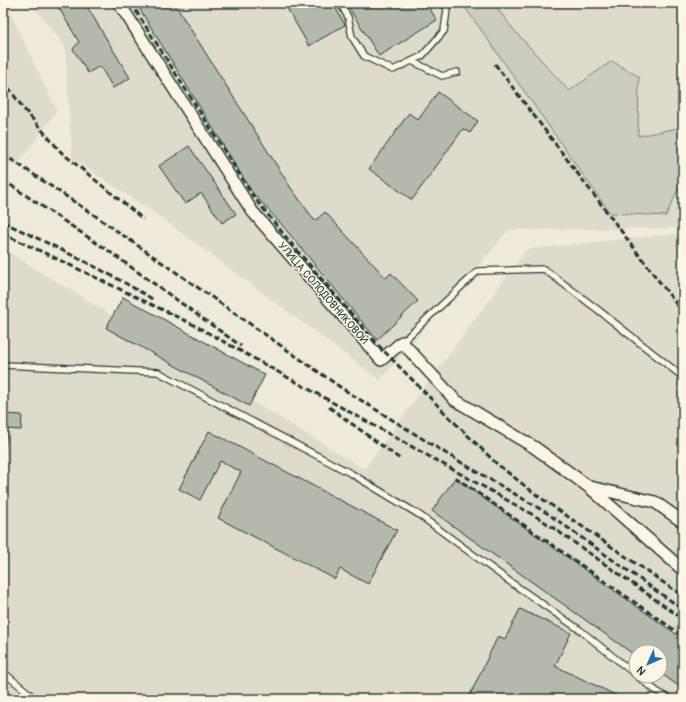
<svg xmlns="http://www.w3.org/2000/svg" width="686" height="702" viewBox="0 0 686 702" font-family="Pangolin,sans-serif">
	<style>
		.built { fill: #dedbcc; fill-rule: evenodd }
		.green { fill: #cccdbf; stroke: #76857a }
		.building { fill: #b5b9ad; stroke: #1f3d34 }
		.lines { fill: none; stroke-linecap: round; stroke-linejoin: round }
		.lane-casing { stroke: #1f3d34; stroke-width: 8 }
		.street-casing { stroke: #1f3d34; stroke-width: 14 }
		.lane { stroke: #fcf5e5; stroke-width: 5.5 }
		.street { stroke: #fcf5e5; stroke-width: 11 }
		.rail { stroke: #1f3d34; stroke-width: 3; stroke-dasharray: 6 3; stroke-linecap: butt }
		.labels { text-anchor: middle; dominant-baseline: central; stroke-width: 3; stroke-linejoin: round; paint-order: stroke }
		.street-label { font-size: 11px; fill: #1f3d34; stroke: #fcf5e5 }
	</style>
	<rect width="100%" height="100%" fill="#efeada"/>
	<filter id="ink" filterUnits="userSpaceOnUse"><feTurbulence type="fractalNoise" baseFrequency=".025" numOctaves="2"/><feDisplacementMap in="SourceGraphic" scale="8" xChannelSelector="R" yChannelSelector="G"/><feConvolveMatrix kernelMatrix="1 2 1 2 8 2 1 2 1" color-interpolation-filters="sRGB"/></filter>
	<g filter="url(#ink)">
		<!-- built -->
		<path class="built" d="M 3,3 L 5,3 L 57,111 L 17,165 L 3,162 Z
			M 31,3 L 683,3 L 683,212 L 677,228 L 509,230 L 380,380 L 160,217 L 72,158 L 65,47 Z
			M 675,234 L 683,234 L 683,699 L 3,699 L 3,249 L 364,469 L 527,249 ZM 636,652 L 660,652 L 660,676 L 636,676 Z"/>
		<!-- green -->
		<path class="green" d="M 462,3 L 493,3 L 514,30 L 569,91 L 612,61 L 639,77 L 638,136 L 683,127 L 683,178 L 666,216 L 610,213 Z"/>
		<!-- building -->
		<path class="building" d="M 56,3 L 85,3 L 130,78 L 113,88 L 100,66 L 88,73 L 73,49 L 79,42 Z
			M 136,3 L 174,3 L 291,188 L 315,221 L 325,212 L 386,278 L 391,273 L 418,301 L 377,340 L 282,225 L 252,192 Z
			M 284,3 L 333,3 L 345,25 L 309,46 Z
			M 346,3 L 426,3 L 437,20 L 379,56 Z
			M 438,92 L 478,121 L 470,133 L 463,129 L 412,200 L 369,169 L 409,113 L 418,120 Z
			M 189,146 L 236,214 L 222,223 L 201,193 L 185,204 L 159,166 Z
			M 123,297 L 265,375 L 249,406 L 106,328 Z
			M 3,414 L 22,415 L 21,430 L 7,429 L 3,477 Z
			M 209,431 L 397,530 L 368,584 L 340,569 L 335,579 L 218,518 L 241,472 L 220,461 L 200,500 L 179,489 Z
			M 455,478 L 683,639 L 683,689 L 660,673 L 660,652 L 636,652 L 636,656 L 432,511 Z
			M 520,609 L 571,633 L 555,666 L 624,699 L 468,699 L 498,636 L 505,639 Z"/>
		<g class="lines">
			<defs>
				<path id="lane" d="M 340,3 L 348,17 L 352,37 L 364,56 L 393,70 L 422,56 L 444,31 L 447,10 L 444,3
					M 412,61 L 442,76 L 457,72
					M 402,342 L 478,271 L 544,269 L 597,309 L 683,377
					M 3,365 L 158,372 L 352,474 L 418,514 L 509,581 L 580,630 L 636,675
					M 3,672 L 36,699
					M 637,676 L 655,690 L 669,699"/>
				<path id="street" d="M 119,3 L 252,211 L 381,360 L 402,342 L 455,400 L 534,447 L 589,487 L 683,570
					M 590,487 L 655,502 L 683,522"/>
			</defs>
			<!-- lane casing -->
			<use href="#lane" class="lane-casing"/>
			<!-- street casing -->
			<use href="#street" class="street-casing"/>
			<!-- lane -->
			<use href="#lane" class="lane"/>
			<!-- street -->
			<use href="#street" class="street"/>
			<!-- rail -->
			<path class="rail" d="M 131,3 L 253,196 L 290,242 L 379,346 L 453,421 L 497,464 L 538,496 L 683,596
				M 495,64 L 683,313
				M 3,80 L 23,108 L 61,152 L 143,219
				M 3,154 L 97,217 L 343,389 L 447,454 L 547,513 L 655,590 L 683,609
				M 3,168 L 7,170
				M 3,180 L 110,252 L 241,346
				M 3,222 C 54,246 105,270 154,300
				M 3,234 L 47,254 L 194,325 L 484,487 L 542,520 L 683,619
				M 329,407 L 400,459
				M 455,477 L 683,636"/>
		</g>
	</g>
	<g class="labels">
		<!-- street labels -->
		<g class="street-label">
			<text transform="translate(323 293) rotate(49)">УЛИЦА СОЛОДОВНИКОВОЙ</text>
		</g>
	</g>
	<!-- margin -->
	<rect width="686" height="702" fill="none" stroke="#fcf5e5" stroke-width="16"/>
	<rect x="8" y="8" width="670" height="686" fill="none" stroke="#1f3d34" stroke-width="1.5" filter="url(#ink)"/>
	<!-- north arrow -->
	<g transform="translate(648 664) rotate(225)"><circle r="19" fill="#fcf5e5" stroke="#a4ab9e"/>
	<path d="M0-3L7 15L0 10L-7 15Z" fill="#1f6fb2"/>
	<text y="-6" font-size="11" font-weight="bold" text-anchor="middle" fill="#1f3d34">N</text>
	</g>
</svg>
